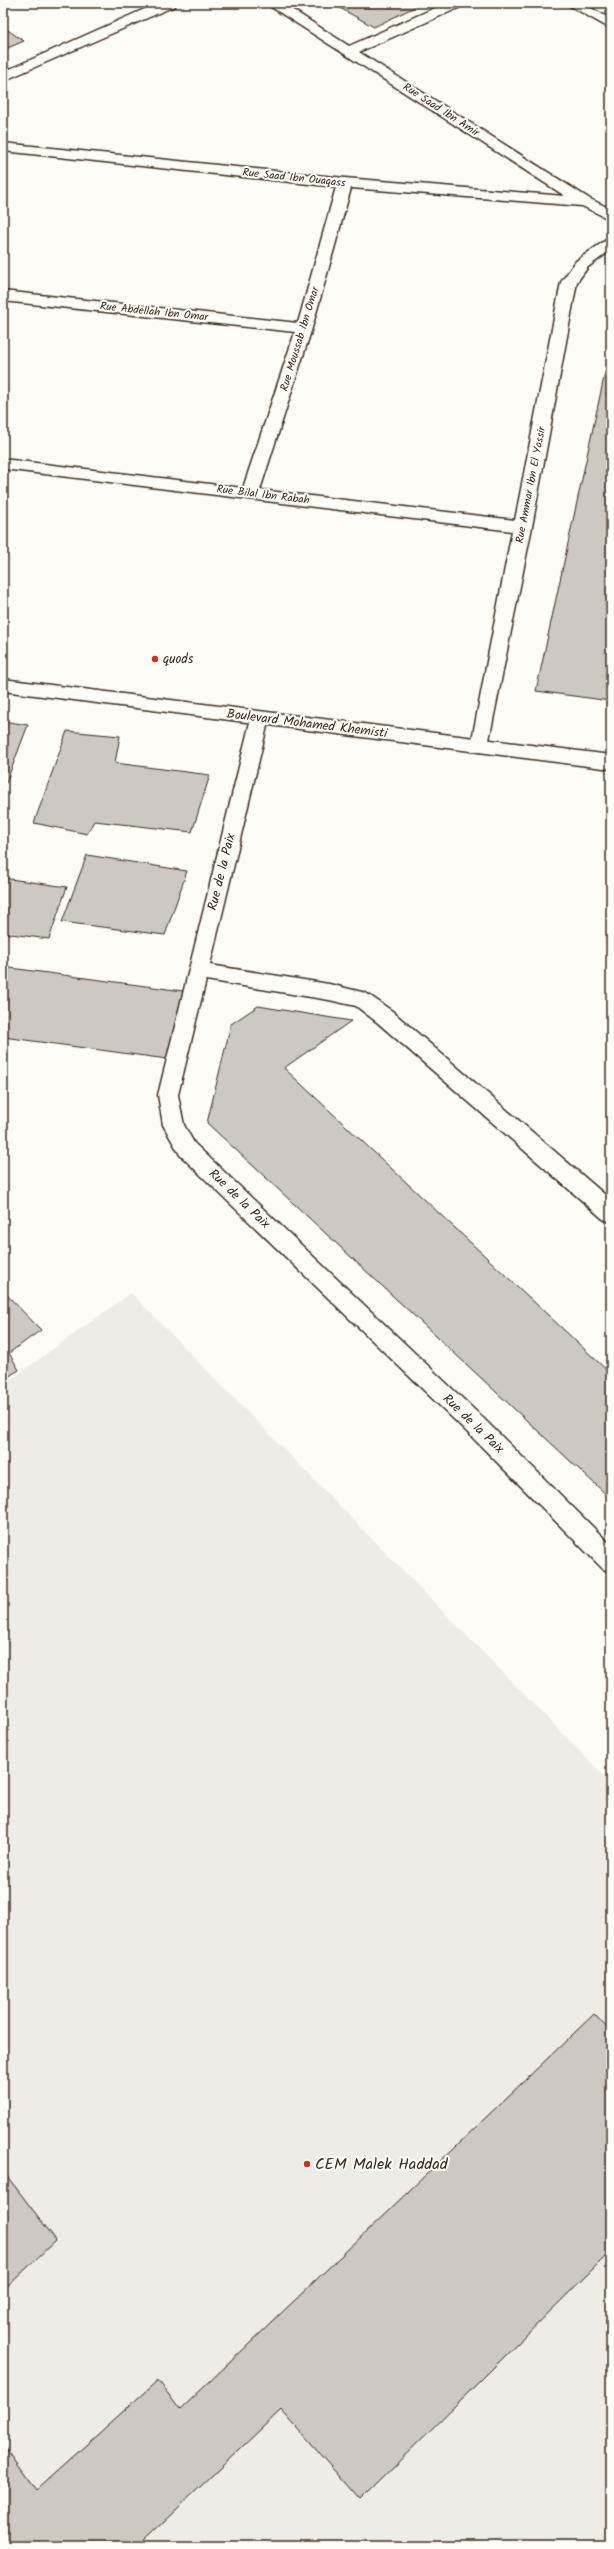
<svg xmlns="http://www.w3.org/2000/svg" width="614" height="2549" viewBox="0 0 614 2549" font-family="Kalam,sans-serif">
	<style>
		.built { fill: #efece7 }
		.building { fill: #cdc8c2; stroke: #3b2a1e }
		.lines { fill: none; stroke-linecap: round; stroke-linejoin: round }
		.street-casing { stroke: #3b2a1e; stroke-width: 3 }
		.secondary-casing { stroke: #3b2a1e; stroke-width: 3 }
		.street { fill: #fdfcf7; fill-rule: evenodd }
		.secondary { fill: #fdfcf7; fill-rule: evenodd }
		.poi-dot { fill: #c8321e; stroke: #fdfcf7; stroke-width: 1.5 }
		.labels { text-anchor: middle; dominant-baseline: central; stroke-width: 4; stroke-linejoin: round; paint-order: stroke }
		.far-street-label { font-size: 11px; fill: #3b2a1e; stroke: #fdfcf7 }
		.poi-label { font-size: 13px; fill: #3b2a1e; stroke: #fdfcf7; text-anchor: start }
		.street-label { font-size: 13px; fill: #3b2a1e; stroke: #fdfcf7 }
		.near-poi-label { font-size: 16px; fill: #3b2a1e; stroke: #fdfcf7; text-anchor: start }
	</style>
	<rect width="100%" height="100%" fill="#fdfcf7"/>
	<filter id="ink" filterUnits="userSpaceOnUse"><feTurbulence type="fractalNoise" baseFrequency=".025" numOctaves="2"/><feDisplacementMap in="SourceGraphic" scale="8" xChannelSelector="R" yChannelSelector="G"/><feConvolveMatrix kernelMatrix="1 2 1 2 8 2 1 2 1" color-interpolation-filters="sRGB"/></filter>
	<g filter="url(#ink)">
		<!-- built -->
		<path class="built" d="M 131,1293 L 611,1783 L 611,2546 L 3,2546 L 3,1385 Z"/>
		<!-- building -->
		<path class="building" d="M 345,3 L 423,3 L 374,27 L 338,7 Z
			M 3,27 L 24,41 L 3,50 Z
			M 611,345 L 611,701 L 536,691 Z
			M 3,721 L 28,725 L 6,783 L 3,783 Z
			M 67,731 L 120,736 L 115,763 L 210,775 L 192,832 L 94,821 L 87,834 L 34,823 Z
			M 87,855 L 187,871 L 165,935 L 62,922 Z
			M 3,878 L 67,887 L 49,939 L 3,933 Z
			M 3,967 L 183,991 L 167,1059 L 3,1037 Z
			M 258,1006 L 351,1021 L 284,1068 L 611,1374 L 611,1499 L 207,1123 L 231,1024 Z
			M 3,1291 L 41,1330 L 9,1353 L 19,1370 L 3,1380 Z
			M 594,2014 L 611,2032 L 611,2251 L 360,2500 L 281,2410 L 138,2546 L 3,2546 L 3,2444 L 36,2490 L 158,2380 L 180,2410 Z
			M 3,2171 L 56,2240 L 3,2291 Z"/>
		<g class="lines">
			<defs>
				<path id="street" d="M 158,3 L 177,3 L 175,6 L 3,81 L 3,72 Z
					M 265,3 L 282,3 L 349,46 L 446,3 L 465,3 L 463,6 L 359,52 L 590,199 L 611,209 L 611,220 L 582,206 L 351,188 L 312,328 L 260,490 L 515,520 L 561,282 L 576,261 L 606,240 L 611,238 L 611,250 L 588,267 L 577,282 L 532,527 L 487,750 L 480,752 L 473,750 L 471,745 L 512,531 L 3,469 L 3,459 L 243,488 L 295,332 L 3,301 L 3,291 L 298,323 L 336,187 L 3,151 L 3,143 L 345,178 L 565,196 Z
					M 565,3 L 582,3 L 611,19 L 611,29 Z
					M 260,712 L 267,713 L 269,718 L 210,965 L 329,984 L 362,992 L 369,995 L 392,1011 L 611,1200 L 611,1222 L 603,1219 L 378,1023 L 356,1006 L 329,1000 L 206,980 L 178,1095 L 184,1125 L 194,1143 L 483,1418 L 611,1545 L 611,1572 L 603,1569 L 467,1432 L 180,1155 L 163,1125 L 158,1095 L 251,718 L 253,713 Z"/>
				<path id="secondary" d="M 3,679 L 611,755 L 611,769 L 3,691 Z"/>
			</defs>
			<!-- street casing -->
			<use href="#street" class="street-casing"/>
			<!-- secondary casing -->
			<use href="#secondary" class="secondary-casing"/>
			<!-- street -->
			<use href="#street" class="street"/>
			<!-- secondary -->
			<use href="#secondary" class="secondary"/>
		</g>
	</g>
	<!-- markers -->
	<g class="poi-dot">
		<circle cx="155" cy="659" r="4"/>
		<circle cx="307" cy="2164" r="4"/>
	</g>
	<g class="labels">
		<!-- far-street labels -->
		<g class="far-street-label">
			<text transform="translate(441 110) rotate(33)">Rue Saad Ibn Amir</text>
			<text transform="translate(294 178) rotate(6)">Rue Saad Ibn Ouaqass</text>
			<text transform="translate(154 312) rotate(6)">Rue Abdellah Ibn Omar</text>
			<text transform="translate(300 339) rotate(-73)">Rue Moussab Ibn Omar</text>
			<text transform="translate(531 485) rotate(-79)">Rue Ammar Ibn El Yassir</text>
			<text transform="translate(263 495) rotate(7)">Rue Bilal Ibn Rabah</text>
		</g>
		<!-- poi labels -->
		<g class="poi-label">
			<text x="163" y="659">quods</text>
		</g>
		<!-- street labels -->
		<g class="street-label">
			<text transform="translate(307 724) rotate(7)">Boulevard Mohamed Khemisti</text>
			<text transform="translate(222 872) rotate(-76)">Rue de la Paix</text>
			<text transform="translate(239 1199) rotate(44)">Rue de la Paix</text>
			<text transform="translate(473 1424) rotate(44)">Rue de la Paix</text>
		</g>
		<!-- near-poi labels -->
		<g class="near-poi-label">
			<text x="315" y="2164">CEM Malek Haddad</text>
		</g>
	</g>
	<!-- margin -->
	<rect width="614" height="2549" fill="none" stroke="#fdfcf7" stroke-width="16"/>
	<rect x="8" y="8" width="598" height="2533" fill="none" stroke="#3b2a1e" stroke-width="1.5" filter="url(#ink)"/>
</svg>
